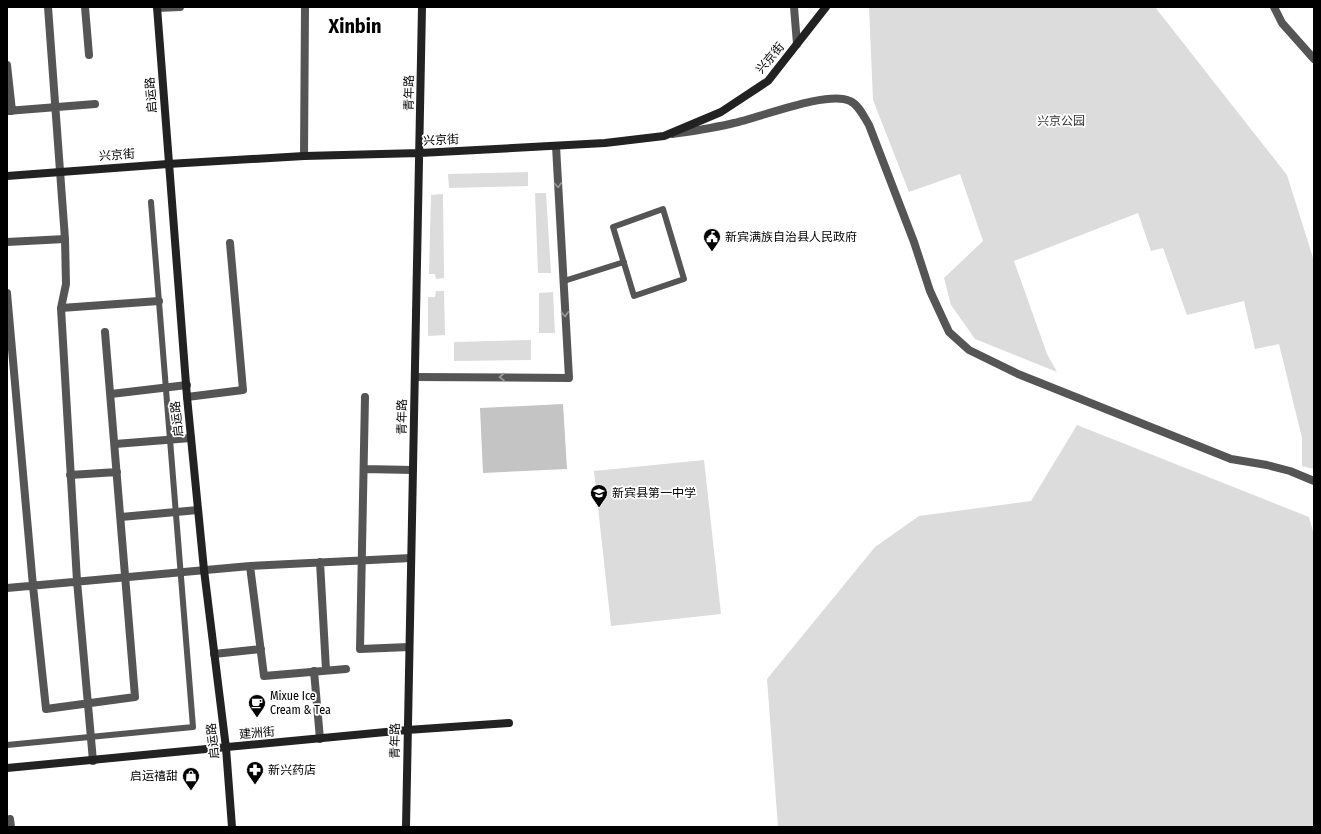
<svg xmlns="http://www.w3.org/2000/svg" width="1321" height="834" viewBox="0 0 1321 834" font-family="'Fira Sans Condensed','Noto Sans SC',sans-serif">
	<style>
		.green { fill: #dcdcdc }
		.building { fill: #c4c4c4 }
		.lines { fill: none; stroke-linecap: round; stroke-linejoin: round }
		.lane { stroke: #555; stroke-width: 6 }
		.street { stroke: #555; stroke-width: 8 }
		.secondary { stroke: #222; stroke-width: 8 }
		.oneway { stroke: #999 }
		.labels { text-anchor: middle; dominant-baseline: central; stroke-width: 3.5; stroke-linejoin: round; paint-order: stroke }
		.street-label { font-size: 12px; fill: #000; stroke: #fff }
		.park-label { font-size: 12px; fill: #333; stroke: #fff }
		.poi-label { font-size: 12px; fill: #000; stroke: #fff; text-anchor: start }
		.town-label { font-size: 20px; font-weight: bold; fill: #000; stroke: #fff }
	</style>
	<rect width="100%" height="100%" fill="#fff"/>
	<!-- green -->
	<path class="green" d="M 869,7 L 1155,7 L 1287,175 L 1314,261 L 1314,469 L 1302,466 L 1302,438 L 1279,344 L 1255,349 L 1244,301 L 1187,315 L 1163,248 L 1151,251 L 1138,213 L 1014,261 L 1047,354 L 1057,372 L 975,339 L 951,305 L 944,278 L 983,241 L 960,174 L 909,192 L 873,100 Z
		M 528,172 L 528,186 L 449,188 L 448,174 Z
		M 546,193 L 551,273 L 538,273 L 535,193 Z
		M 443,194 L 444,278 L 436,279 L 435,274 L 429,274 L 431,195 Z
		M 436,291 L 444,291 L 445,335 L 428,336 L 428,297 L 435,297 Z
		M 553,292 L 555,333 L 539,333 L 539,293 Z
		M 531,340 L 531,360 L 454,361 L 454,342 Z
		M 1077,425 L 1309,517 L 1314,535 L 1314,827 L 778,827 L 767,679 L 875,547 L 919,516 L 1031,501 Z
		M 704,460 L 721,614 L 611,626 L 594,471 Z"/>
	<!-- building -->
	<path class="building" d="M 563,404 L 567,469 L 483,473 L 480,408 Z"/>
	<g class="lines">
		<!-- lane -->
		<path class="lane" d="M 663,209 L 684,279 L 634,296 L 613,227 Z
			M 564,281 L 624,262
			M 7,745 L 193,727 L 151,202"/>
		<!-- street -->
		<path class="street" d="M 48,7 L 65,239 L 66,284 L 61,308 L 77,581 L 93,761
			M 85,7 L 89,55
			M 794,7 L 797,44
			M 1274,7 L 1282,23 L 1314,59
			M 157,8 L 180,7
			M 7,65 L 12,111
			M 7,111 L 95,104
			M 673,134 C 693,131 714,128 734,123 C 759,118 828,90 850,101 C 859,105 864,117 869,125 L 914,242 L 930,291 L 949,332 L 969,350 L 1018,374 L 1231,459 L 1267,465 L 1290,471 L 1314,481
			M 304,156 L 305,7
			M 7,242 L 65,239
			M 7,293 L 33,586 L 46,709 L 135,697 L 105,332
			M 61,308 L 159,301
			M 415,377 L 569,378 L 556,146
			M 111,394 L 187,385
			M 187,397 L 243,390 L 230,243
			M 365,397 L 360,649 L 409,647
			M 115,444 L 191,438
			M 364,469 L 413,470
			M 70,475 L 117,472
			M 121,517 L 198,510
			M 320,562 L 326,670
			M 250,566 L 264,676 L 346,669
			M 7,588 L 250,566 L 411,558
			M 214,654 L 261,649
			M 314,671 L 320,739
			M 10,819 L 11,827"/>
		<!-- secondary -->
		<path class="secondary" d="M 157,7 L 187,397 L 204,570 L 226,748 L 232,827
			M 7,176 L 168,164 L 304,156 L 420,153 L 605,143 L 664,136 L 721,112 L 768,81 L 826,7
			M 7,768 L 407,730 L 509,723
			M 406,827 L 422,7"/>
	</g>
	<!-- one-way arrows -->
	<defs><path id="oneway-chevron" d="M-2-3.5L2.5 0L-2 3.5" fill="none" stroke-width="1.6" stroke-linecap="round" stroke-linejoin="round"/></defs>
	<g class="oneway">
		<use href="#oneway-chevron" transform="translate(558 185) rotate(87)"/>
		<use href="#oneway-chevron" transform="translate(565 314) rotate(87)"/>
		<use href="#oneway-chevron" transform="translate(502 377) rotate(-180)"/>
	</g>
	<!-- icons -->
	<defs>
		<symbol id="civic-pin" viewBox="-11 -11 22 30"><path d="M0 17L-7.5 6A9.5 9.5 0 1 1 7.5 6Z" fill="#000" stroke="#fff"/><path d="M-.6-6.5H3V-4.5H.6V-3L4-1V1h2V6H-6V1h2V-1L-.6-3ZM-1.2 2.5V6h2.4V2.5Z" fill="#fff"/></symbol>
		<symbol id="school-pin" viewBox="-11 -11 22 30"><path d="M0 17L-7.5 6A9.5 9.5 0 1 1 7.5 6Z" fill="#000" stroke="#fff"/><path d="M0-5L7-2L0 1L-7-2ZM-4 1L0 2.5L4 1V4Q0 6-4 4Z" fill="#fff"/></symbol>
		<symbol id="cafe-pin" viewBox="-11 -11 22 30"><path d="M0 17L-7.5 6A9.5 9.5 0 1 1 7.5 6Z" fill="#000" stroke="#fff"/><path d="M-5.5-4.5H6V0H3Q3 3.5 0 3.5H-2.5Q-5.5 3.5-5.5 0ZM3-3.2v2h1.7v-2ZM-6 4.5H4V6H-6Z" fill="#fff"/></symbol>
		<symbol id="pharmacy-pin" viewBox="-11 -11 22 30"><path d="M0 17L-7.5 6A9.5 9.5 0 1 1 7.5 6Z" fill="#000" stroke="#fff"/><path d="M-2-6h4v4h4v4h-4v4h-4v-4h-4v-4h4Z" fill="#fff"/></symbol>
		<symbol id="shop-pin" viewBox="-11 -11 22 30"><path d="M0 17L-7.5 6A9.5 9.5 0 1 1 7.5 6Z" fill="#000" stroke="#fff"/><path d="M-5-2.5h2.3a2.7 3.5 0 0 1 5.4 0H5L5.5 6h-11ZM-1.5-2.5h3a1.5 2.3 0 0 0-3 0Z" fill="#fff"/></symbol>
	</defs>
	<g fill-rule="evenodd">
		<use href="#civic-pin" x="702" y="227" width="20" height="27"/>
		<use href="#school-pin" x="589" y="483" width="20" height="27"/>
		<use href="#cafe-pin" x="247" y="693" width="20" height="27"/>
		<use href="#pharmacy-pin" x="245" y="760" width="20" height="27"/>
		<use href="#shop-pin" x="181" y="766" width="20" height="27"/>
	</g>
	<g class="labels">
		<!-- street labels -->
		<g class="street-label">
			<text transform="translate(770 58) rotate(-50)">兴京街</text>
			<text transform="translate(409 93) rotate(-89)">青年路</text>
			<text transform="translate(151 95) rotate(-94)">启运路</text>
			<text transform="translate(441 140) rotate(-3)">兴京街</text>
			<text transform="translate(117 155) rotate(-4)">兴京街</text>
			<text transform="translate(402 417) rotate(-89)">青年路</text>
			<text transform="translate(177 419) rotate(-96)">启运路</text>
			<text transform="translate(257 733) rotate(-5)">建洲街</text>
			<text transform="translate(213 741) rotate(-96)">启运路</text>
			<text transform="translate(395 741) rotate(-89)">青年路</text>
		</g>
		<!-- park labels -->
		<g class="park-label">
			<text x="1061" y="121">兴京公园</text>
		</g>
		<!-- poi labels -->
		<g class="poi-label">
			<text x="725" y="237">新宾满族自治县人民政府</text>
			<text x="612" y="493">新宾县第一中学</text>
			<text x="270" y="696">Mixue Ice<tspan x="270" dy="14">Cream &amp; Tea</tspan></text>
			<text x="268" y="770">新兴药店</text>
			<text x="178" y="776" text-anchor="end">启运禧甜</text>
		</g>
		<!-- town labels -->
		<g class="town-label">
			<text x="355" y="26">Xinbin</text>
		</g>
	</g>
	<!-- border -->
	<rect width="1321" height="834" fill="none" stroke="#000000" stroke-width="16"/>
</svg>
